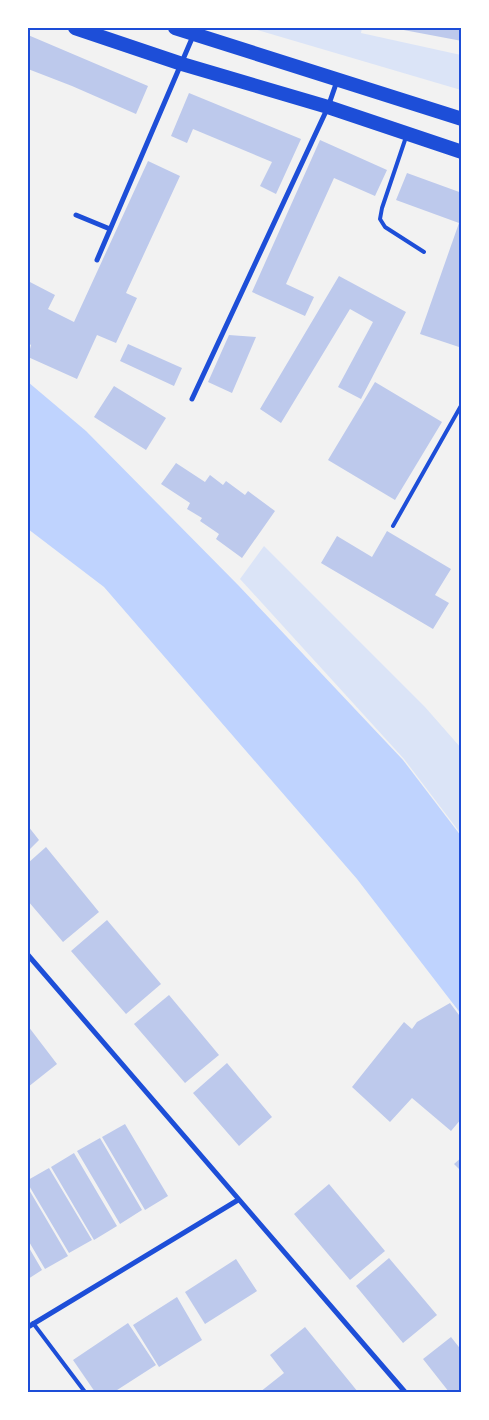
<svg xmlns="http://www.w3.org/2000/svg" width="489" height="1420" viewBox="0 0 489 1420" font-family="Literata,serif">
	<style>
		.green { fill: #dbe4f7 }
		.water { fill: #bfd3fe }
		.building { fill: #bdc9ec }
		.lines { fill: none; stroke-linecap: round; stroke-linejoin: round }
		.service { stroke: #1d4ed8; stroke-width: 4 }
		.minor { stroke: #1d4ed8; stroke-width: 5 }
		.trunk { stroke: #1d4ed8; stroke-width: 14 }
		.neatline { fill: none; stroke: #1d4ed8; stroke-width: 2 }
	</style>
	<rect width="100%" height="100%" fill="#f2f2f2"/>
	<!-- green -->
	<path class="green" d="M 251,28 L 362,28 L 361,33 L 461,55 L 461,90 Z
		M 264,546 L 425,707 L 461,748 L 461,834 L 404,759 L 240,579 Z"/>
	<!-- water -->
	<path class="water" d="M 28,382 L 86,431 L 239,586 L 403,760 L 461,836 L 461,1014 L 357,879 L 104,587 L 28,529 Z"/>
	<!-- building -->
	<path class="building" d="M 393,28 L 462,28 L 462,41 Z
		M 28,35 L 148,86 L 136,114 L 72,86 L 28,69 Z
		M 189,93 L 301,139 L 276,194 L 260,186 L 272,162 L 193,129 L 187,143 L 171,136 Z
		M 320,140 L 387,170 L 375,196 L 334,178 L 286,284 L 314,297 L 305,316 L 252,292 Z
		M 148,161 L 180,176 L 126,293 L 137,298 L 116,343 L 97,335 L 77,379 L 28,357 L 31,345 L 28,343 L 28,281 L 55,295 L 48,309 L 74,322 Z
		M 407,173 L 462,193 L 462,348 L 420,334 L 459,223 L 396,200 Z
		M 339,276 L 406,312 L 361,399 L 338,387 L 373,322 L 350,309 L 281,423 L 260,409 Z
		M 229,335 L 256,337 L 232,393 L 208,382 Z
		M 128,344 L 182,368 L 174,386 L 120,361 Z
		M 375,382 L 442,422 L 395,500 L 328,460 Z
		M 114,386 L 166,418 L 146,450 L 94,417 Z
		M 176,463 L 205,482 L 210,475 L 223,485 L 226,481 L 245,495 L 248,491 L 275,511 L 242,558 L 216,539 L 219,534 L 200,521 L 202,518 L 187,509 L 190,503 L 161,484 Z
		M 387,531 L 451,569 L 435,595 L 449,603 L 433,629 L 321,563 L 337,536 L 372,557 Z
		M 28,826 L 39,840 L 28,851 Z
		M 46,847 L 99,912 L 63,942 L 28,901 L 28,863 Z
		M 107,920 L 161,984 L 126,1014 L 71,951 Z
		M 169,995 L 219,1055 L 185,1083 L 134,1024 Z
		M 450,1003 L 462,1019 L 462,1118 L 451,1131 L 412,1098 L 390,1122 L 352,1087 L 404,1022 L 412,1029 L 417,1022 Z
		M 28,1026 L 57,1064 L 28,1087 Z
		M 227,1063 L 272,1117 L 239,1146 L 193,1093 Z
		M 125,1124 L 168,1196 L 145,1210 L 102,1137 Z
		M 100,1138 L 142,1210 L 120,1224 L 77,1151 Z
		M 74,1153 L 117,1226 L 94,1240 L 51,1167 Z
		M 462,1157 L 462,1172 L 454,1164 Z
		M 49,1168 L 92,1240 L 69,1253 L 28,1184 L 28,1180 Z
		M 329,1184 L 385,1251 L 350,1280 L 294,1214 Z
		M 28,1188 L 68,1256 L 45,1269 L 28,1240 Z
		M 28,1246 L 42,1270 L 28,1279 Z
		M 389,1258 L 437,1315 L 403,1343 L 356,1286 Z
		M 236,1259 L 257,1291 L 205,1324 L 185,1292 Z
		M 177,1297 L 202,1340 L 159,1367 L 133,1325 Z
		M 128,1323 L 156,1365 L 114,1392 L 95,1392 L 73,1360 Z
		M 305,1327 L 358,1392 L 300,1392 L 299,1391 L 297,1392 L 260,1392 L 284,1373 L 270,1355 Z
		M 451,1337 L 462,1351 L 462,1392 L 449,1392 L 423,1359 Z"/>
	<g class="lines">
		<!-- service -->
		<path class="service" d="M 406,137 L 382,208 L 380,219 L 385,227 L 424,252
			M 393,526 L 462,404
			M 33,1323 L 85,1392"/>
		<!-- minor -->
		<path class="minor" d="M 76,215 L 110,229
			M 97,260 L 193,36
			M 192,399 L 328,107 L 337,81
			M 28,955 L 405,1392
			M 28,1327 L 238,1200"/>
		<!-- trunk -->
		<path class="trunk" d="M 75,28 L 182,64 L 328,107 L 462,152
			M 175,28 L 462,119"/>
	</g>
	<!-- border -->
	<rect width="489" height="1420" fill="none" stroke="#ffffff" stroke-width="58"/>
	<rect x="29" y="29" width="431" height="1362" class="neatline"/>
</svg>
